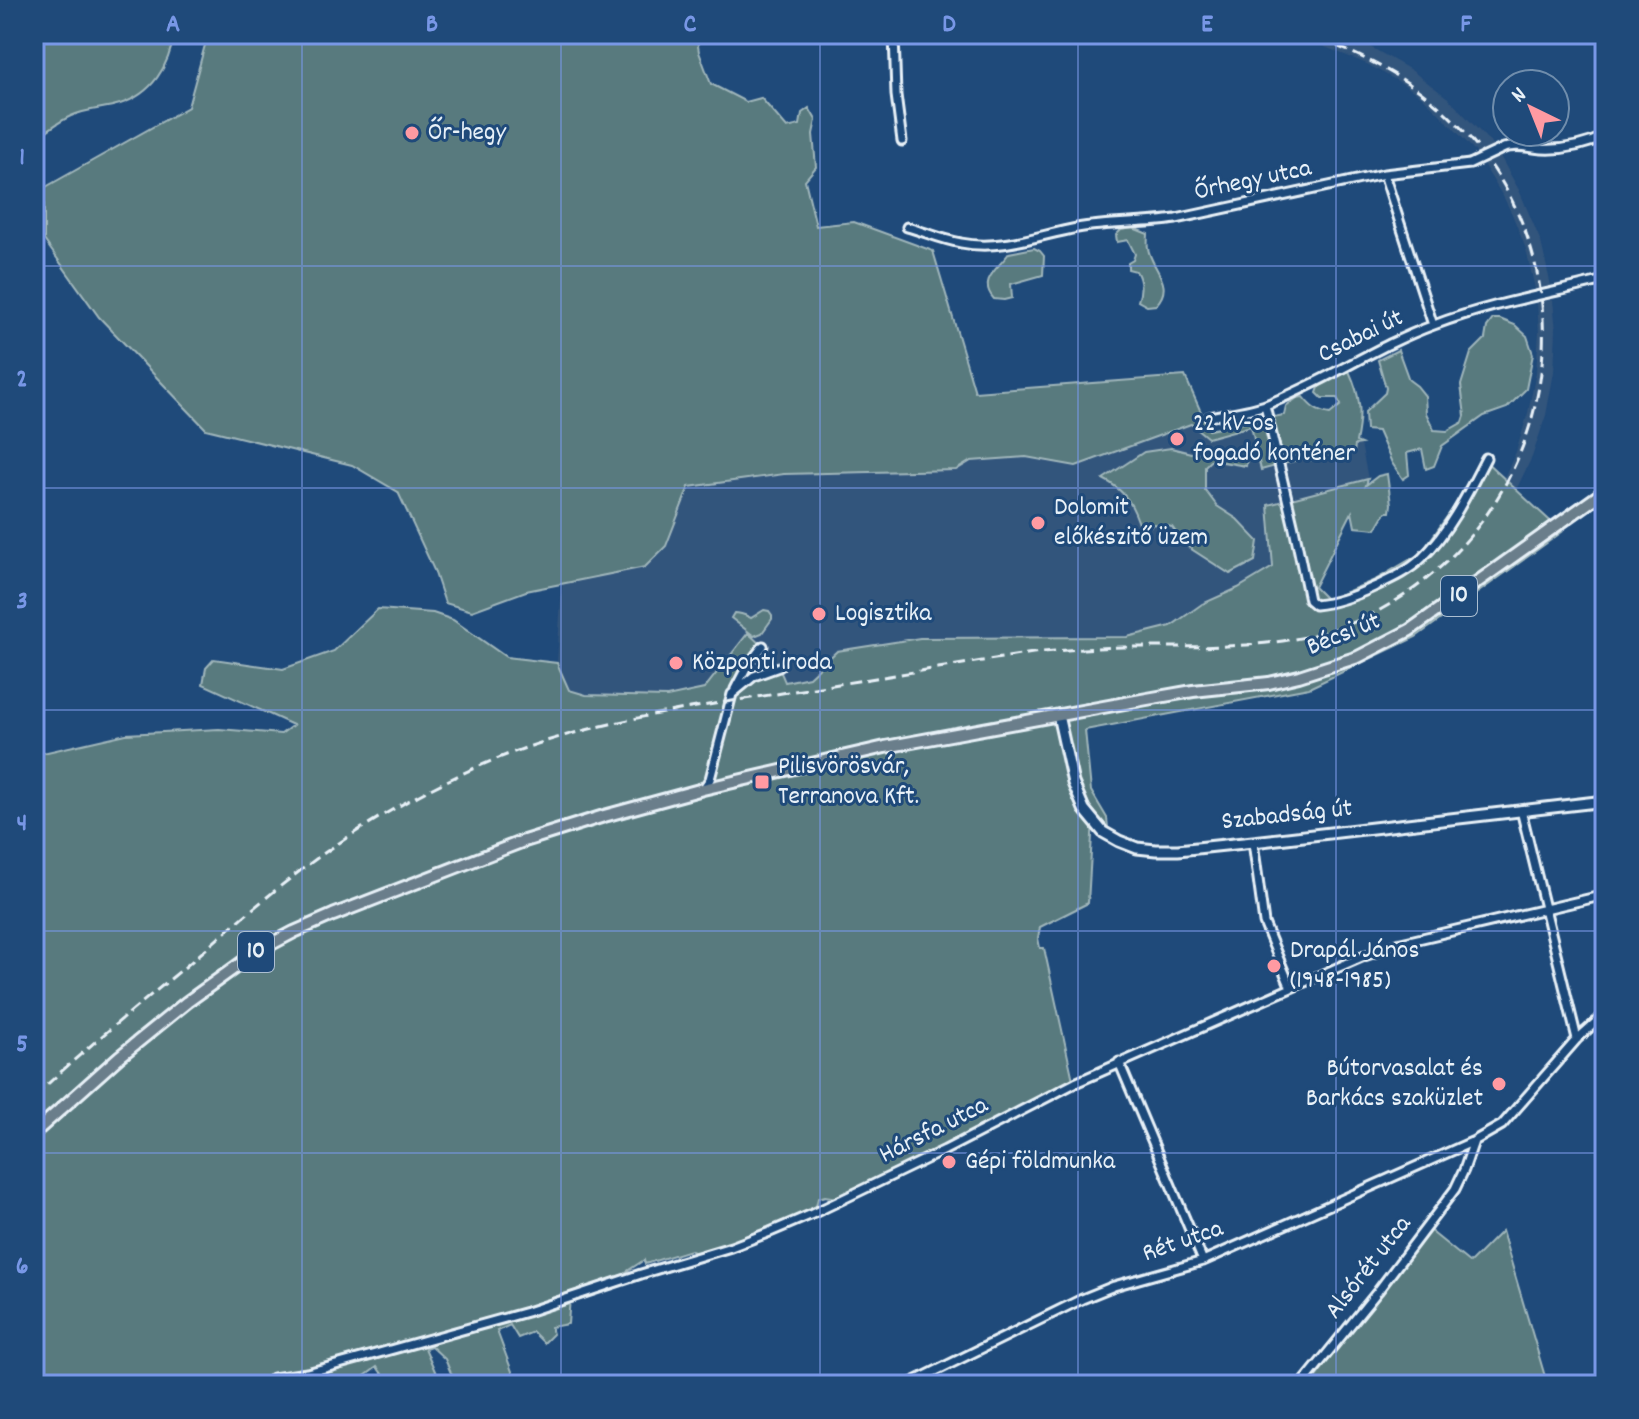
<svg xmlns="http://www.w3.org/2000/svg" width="1639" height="1419" viewBox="0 0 1639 1419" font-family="Dekko,sans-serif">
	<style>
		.built { fill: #32547c }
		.green { fill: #587a7e; stroke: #a0b6bb; stroke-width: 2 }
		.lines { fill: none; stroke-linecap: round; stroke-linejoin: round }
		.minor-casing { stroke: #e8f1f8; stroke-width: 13 }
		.secondary-casing { stroke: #e8f1f8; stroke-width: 15 }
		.primary-casing { stroke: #e8f1f8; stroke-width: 16 }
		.minor { stroke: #1f4a7a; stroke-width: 7 }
		.secondary { stroke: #1f4a7a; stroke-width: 9 }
		.primary { stroke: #6b7e8b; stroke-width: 10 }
		.rail { stroke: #e8f1f8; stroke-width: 3; stroke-dasharray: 12 6; stroke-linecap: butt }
		.minor-bridge-casing { stroke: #e8f1f8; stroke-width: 13; stroke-linecap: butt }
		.minor-bridge { stroke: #1f4a7a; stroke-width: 7 }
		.grid { fill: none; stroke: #7897e6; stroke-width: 2; stroke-opacity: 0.55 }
		.poi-dot { fill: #ff9aa2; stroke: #1f4a7a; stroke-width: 3 }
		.labels { text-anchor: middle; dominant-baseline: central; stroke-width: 6; stroke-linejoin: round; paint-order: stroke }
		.shield { fill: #1f4a7a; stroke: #acbfd2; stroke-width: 2 }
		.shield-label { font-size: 24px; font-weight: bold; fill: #e8f1f8 }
		.poi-label { font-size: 26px; fill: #e8f1f8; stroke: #1f4a7a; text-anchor: start }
		.street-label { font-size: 26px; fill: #e8f1f8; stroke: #1f4a7a }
		.neatline { fill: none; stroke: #7897e6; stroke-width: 3 }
		.grid-label { font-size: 26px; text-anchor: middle; font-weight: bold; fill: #7897e6 }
	</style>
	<rect width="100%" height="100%" fill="#1f4a7a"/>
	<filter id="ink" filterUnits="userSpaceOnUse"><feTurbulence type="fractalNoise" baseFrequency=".0125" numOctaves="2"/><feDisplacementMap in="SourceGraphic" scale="16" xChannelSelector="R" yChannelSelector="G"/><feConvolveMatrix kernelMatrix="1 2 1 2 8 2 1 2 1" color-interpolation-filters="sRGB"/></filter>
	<g filter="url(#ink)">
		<!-- built -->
		<path class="built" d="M 1293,34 L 1341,34 L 1347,36 L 1369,46 L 1411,70 L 1448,98 L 1489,141 L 1500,156 L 1519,190 L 1541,242 L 1551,286 L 1535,289 L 1526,249 L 1512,214 L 1504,198 L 1475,151 L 1437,111 L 1421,96 L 1403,84 L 1367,64 Z
			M 1553,300 L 1556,331 L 1554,372 L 1546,415 L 1532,457 L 1515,492 L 1493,527 L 1462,564 L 1405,608 L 1361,632 L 1316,647 L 1281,653 L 1226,658 L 1061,661 L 758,706 L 756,693 L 771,690 L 775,687 L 1062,644 L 1227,640 L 1277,637 L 1333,623 L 1375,606 L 1415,582 L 1434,568 L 1450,552 L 1480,517 L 1500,486 L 1516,452 L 1528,413 L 1536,372 L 1539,332 L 1537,302 Z
			M 1191,424 L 1208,438 L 1252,426 L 1261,469 L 1361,444 L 1368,479 L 1268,505 L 1273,567 L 1237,588 L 1202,604 L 1171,626 L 1127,637 L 920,638 L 837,651 L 809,677 L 785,682 L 779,667 L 748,634 L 704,689 L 667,697 L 586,695 L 569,690 L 557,663 L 562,583 L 645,566 L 666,545 L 689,487 L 784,474 L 956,470 L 971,461 L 1026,457 L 1076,465 Z"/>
		<!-- green -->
		<path class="green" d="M 34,34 L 174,34 C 169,67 152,94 120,104 C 104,109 86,109 71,116 C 57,122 47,132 34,139 Z
			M 208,34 L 696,34 L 699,52 L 711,84 L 746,102 L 761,98 L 787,128 L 800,125 L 802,113 L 809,108 L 816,120 L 813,134 L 816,167 L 805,180 L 816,226 L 854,222 L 933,251 L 975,392 L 1185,376 L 1209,430 L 1284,415 L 1286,406 L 1297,398 L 1303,397 C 1311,407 1317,412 1330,414 L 1341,405 L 1337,398 L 1322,398 L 1317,393 L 1320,385 L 1349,371 C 1361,397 1362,414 1356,442 L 1361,444 L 1355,445 L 1354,453 C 1339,457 1325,456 1310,460 L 1309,457 L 1261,470 L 1251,426 L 1208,438 L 1191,424 L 1076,466 L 1026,457 L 971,461 L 956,470 L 784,474 L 689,487 L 666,546 L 645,567 L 526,591 L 472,611 L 445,603 L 434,570 L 398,492 L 352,465 L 206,429 L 99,317 L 44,240 L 44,188 L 188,107 Z
			M 1133,228 L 1148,234 C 1148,237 1147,245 1148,248 C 1151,269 1176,284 1156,305 L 1147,306 L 1138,301 C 1142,290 1142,281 1136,271 L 1128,269 L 1128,263 L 1133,260 L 1135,254 L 1128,240 L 1117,242 L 1116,235 L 1121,230 Z
			M 1034,248 L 1040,251 L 1044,256 L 1043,275 L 1011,284 L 1012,298 L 1004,300 L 994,299 C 977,280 999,268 1009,253 Z
			M 1493,319 L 1500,319 L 1515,325 L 1527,336 L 1533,354 L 1526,389 L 1507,408 L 1484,416 L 1442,446 L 1434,466 L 1426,469 L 1422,449 L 1407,453 L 1409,475 L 1403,479 L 1392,463 L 1378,431 L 1366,430 L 1365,412 L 1385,393 L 1386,388 L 1378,360 L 1398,350 L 1409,380 L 1417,386 L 1425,396 L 1426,413 L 1434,430 L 1447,431 L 1463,422 L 1465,416 L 1461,385 L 1471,353 L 1485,339 L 1487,327 Z
			M 1171,448 L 1191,453 L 1235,449 L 1247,456 L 1246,466 L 1211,460 L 1205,466 L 1205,490 L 1217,506 L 1237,519 L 1258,541 L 1255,561 L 1230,574 L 1185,545 L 1172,527 L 1154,524 L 1141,530 C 1134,507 1126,490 1103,479 L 1144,452 Z
			M 1483,459 L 1562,532 L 1416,637 L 1309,688 L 1085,730 L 1091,791 L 1107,818 L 1108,828 L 1093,819 L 1088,903 L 1040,927 L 1038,938 L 1040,948 L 1044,948 L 1073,1080 L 932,1154 L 837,1198 L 825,1196 L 818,1198 L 815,1211 L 702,1256 L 690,1250 L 645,1264 L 644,1260 L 626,1272 L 623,1280 L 570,1297 L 568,1324 L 551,1327 L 553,1334 L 544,1343 L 533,1332 L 518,1338 L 510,1325 L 497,1331 L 517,1385 L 456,1385 L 445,1359 L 431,1346 L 425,1348 L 441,1385 L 390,1385 L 377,1367 L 353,1385 L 338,1385 L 330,1377 L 306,1385 L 297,1385 L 290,1372 L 258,1385 L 34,1385 L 34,755 L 126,734 L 219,729 L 281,734 L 293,725 L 203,684 L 206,668 L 214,659 L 283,669 L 334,651 L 378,609 L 433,613 L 453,620 L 506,657 L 557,663 L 569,690 L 586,695 L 667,697 L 704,689 L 748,633 C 765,648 777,661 785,682 L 809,677 L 837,651 L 920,638 L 1127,637 L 1171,626 L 1202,604 L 1238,588 L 1273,567 L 1268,505 L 1368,479 L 1366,485 L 1378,476 L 1387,474 L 1391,504 L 1390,512 L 1386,512 L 1376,529 L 1355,527 L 1352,512 L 1314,587 L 1327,600 L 1375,580 L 1421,553 L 1456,504 Z
			M 764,610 L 769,611 L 772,615 L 772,619 L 762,633 L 754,636 L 731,618 L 734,613 C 742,613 745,615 751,618 Z
			M 1428,1229 L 1470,1263 L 1502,1231 L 1546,1380 L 1537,1385 L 1310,1385 Z"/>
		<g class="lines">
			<defs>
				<path id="minor" d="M 894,34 L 896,95 L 902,141
					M 1504,148 C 1518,144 1528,148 1542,149 C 1563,150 1586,145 1605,136
					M 1384,174 L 1433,325
					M 907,227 C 925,232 943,240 961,243 C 1001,251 1039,235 1077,228 C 1109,222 1143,224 1176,219 L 1384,174 L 1470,164
					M 1265,405 L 1294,528 L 1309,600 L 1315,605 C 1336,603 1355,596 1374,587 C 1391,579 1409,571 1422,558 C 1449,532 1469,491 1486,458
					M 1209,417 C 1228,413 1250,411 1268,404 C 1325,382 1376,346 1434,325 C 1489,304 1548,294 1605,280
					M 735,689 L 746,668 L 763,646
					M 703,789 L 710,779 L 732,694 L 754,676 L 779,667
					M 1521,810 L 1577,1039
					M 1253,842 L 1264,923 L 1291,988
					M 1119,1062 L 1203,1261
					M 273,1378 L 307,1373 L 527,1312 L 641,1274 L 731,1247 L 770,1232 L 810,1215 L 945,1150 L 1075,1083 L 1364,956 L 1401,943 L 1605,895
					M 907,1385 L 1082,1299 L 1114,1286 L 1203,1261 L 1474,1141 L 1502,1125 L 1577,1039 L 1605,1014
					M 1300,1385 L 1304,1382 L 1378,1291 L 1455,1189 L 1464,1170 L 1474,1141"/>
				<path id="secondary" d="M 1058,715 L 1073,783 L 1084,809 L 1103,832 L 1119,841 L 1137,848 L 1156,850 L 1178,850 L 1253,842 L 1605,801"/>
				<path id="primary" d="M 34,1133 L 119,1057 L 187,1002 L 258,951 L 294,932 L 333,915 L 521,842 L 604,816 L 703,789 L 885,747 L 1147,699 L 1193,691 L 1269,683 L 1299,676 L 1358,657 L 1410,630 L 1605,491"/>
			</defs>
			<!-- minor casing -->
			<use href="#minor" class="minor-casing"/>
			<!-- secondary casing -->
			<use href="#secondary" class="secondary-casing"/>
			<!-- primary casing -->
			<use href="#primary" class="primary-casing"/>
			<!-- minor -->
			<use href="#minor" class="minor"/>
			<!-- secondary -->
			<use href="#secondary" class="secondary"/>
			<!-- primary -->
			<use href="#primary" class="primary"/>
			<!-- rail -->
			<path class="rail" d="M 34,1097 C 82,1051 134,1009 185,967 C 229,929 273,890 320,856 C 384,811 454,773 528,747 C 611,719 696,707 782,693 C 865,680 949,666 1033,653 C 1063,650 1093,648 1123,647 C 1210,646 1298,653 1378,611 C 1545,522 1598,299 1479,149 C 1432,89 1375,59 1305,34"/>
			<defs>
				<path id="minor-bridge" d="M 1470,164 L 1504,148"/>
			</defs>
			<!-- minor-bridge casing -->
			<use href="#minor-bridge" class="minor-bridge-casing"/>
			<!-- minor-bridge -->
			<use href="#minor-bridge" class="minor-bridge"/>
		</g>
	</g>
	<!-- grid -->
	<path class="grid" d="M 302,34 L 302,1385M 561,34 L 561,1385M 820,34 L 820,1385M 1078,34 L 1078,1385M 1336,34 L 1336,1385M 34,266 L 1605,266M 34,488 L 1605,488M 34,710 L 1605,710M 34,931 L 1605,931M 34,1153 L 1605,1153"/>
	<!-- markers -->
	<g class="poi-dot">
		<circle cx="412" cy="133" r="8"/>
		<circle cx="1177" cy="439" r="8"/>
		<circle cx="1038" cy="523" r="8"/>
		<circle cx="819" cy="614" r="8"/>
		<circle cx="676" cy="663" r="8"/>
		<rect x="754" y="774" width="16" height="16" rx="4"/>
		<circle cx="1274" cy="966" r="8"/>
		<circle cx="1499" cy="1084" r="8"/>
		<circle cx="949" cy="1162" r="8"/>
	</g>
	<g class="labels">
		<!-- shield labels -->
		<g class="shield">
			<rect x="1441" y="576" width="36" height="40" rx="6"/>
			<rect x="238" y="932" width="36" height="40" rx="6"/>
		</g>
		<g class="shield-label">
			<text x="1459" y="596">10</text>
			<text x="256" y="952">10</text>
		</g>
		<!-- poi labels -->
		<g class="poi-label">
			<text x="428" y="133">Őr-hegy</text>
			<text x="1193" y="424">22 kV-os<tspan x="1193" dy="30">fogadó konténer</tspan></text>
			<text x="1054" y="508">Dolomit<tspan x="1054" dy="30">előkészitő üzem</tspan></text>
			<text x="835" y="614">Logisztika</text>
			<text x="692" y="663">Központi iroda</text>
			<text x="778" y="767">Pilisvörösvár,<tspan x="778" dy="30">Terranova Kft.</tspan></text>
			<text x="1290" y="951">Drapál János<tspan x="1290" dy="30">(1948-1985)</tspan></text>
			<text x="1483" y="1069" text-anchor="end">Bútorvasalat és<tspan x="1483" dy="30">Barkács szaküzlet</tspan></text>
			<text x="965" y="1162">Gépi földmunka</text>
		</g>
		<!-- street labels -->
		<g class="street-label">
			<text transform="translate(1253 181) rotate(-12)">Őrhegy utca</text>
			<text transform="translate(1361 337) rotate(-26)">Csabai út</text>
			<text transform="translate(1344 635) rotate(-22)">Bécsi út</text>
			<text transform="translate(1287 816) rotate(-6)">Szabadság út</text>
			<text transform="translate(934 1131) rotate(-27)">Hársfa utca</text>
			<text transform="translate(1183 1242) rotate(-19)">Rét utca</text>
			<text transform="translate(1369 1268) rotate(-52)">Alsórét utca</text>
		</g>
	</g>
	<!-- margin -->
	<rect width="1639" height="1419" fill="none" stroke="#1f4a7a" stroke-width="88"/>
	<!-- north arrow -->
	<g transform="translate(1531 108) rotate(317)"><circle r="38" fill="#1f4a7a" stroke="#6f8dac" stroke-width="2"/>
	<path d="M0-6L14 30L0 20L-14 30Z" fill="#ff9aa2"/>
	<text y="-12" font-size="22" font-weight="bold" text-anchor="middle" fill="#e8f1f8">N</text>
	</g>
	<rect x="44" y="44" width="1551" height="1331" class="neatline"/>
	<g class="grid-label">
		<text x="173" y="31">A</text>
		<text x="432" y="31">B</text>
		<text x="690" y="31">C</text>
		<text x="949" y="31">D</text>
		<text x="1207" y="31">E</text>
		<text x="1466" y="31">F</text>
		<text x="22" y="164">1</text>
		<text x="22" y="386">2</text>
		<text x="22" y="608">3</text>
		<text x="22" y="830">4</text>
		<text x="22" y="1051">5</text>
		<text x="22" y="1273">6</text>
	</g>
</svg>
